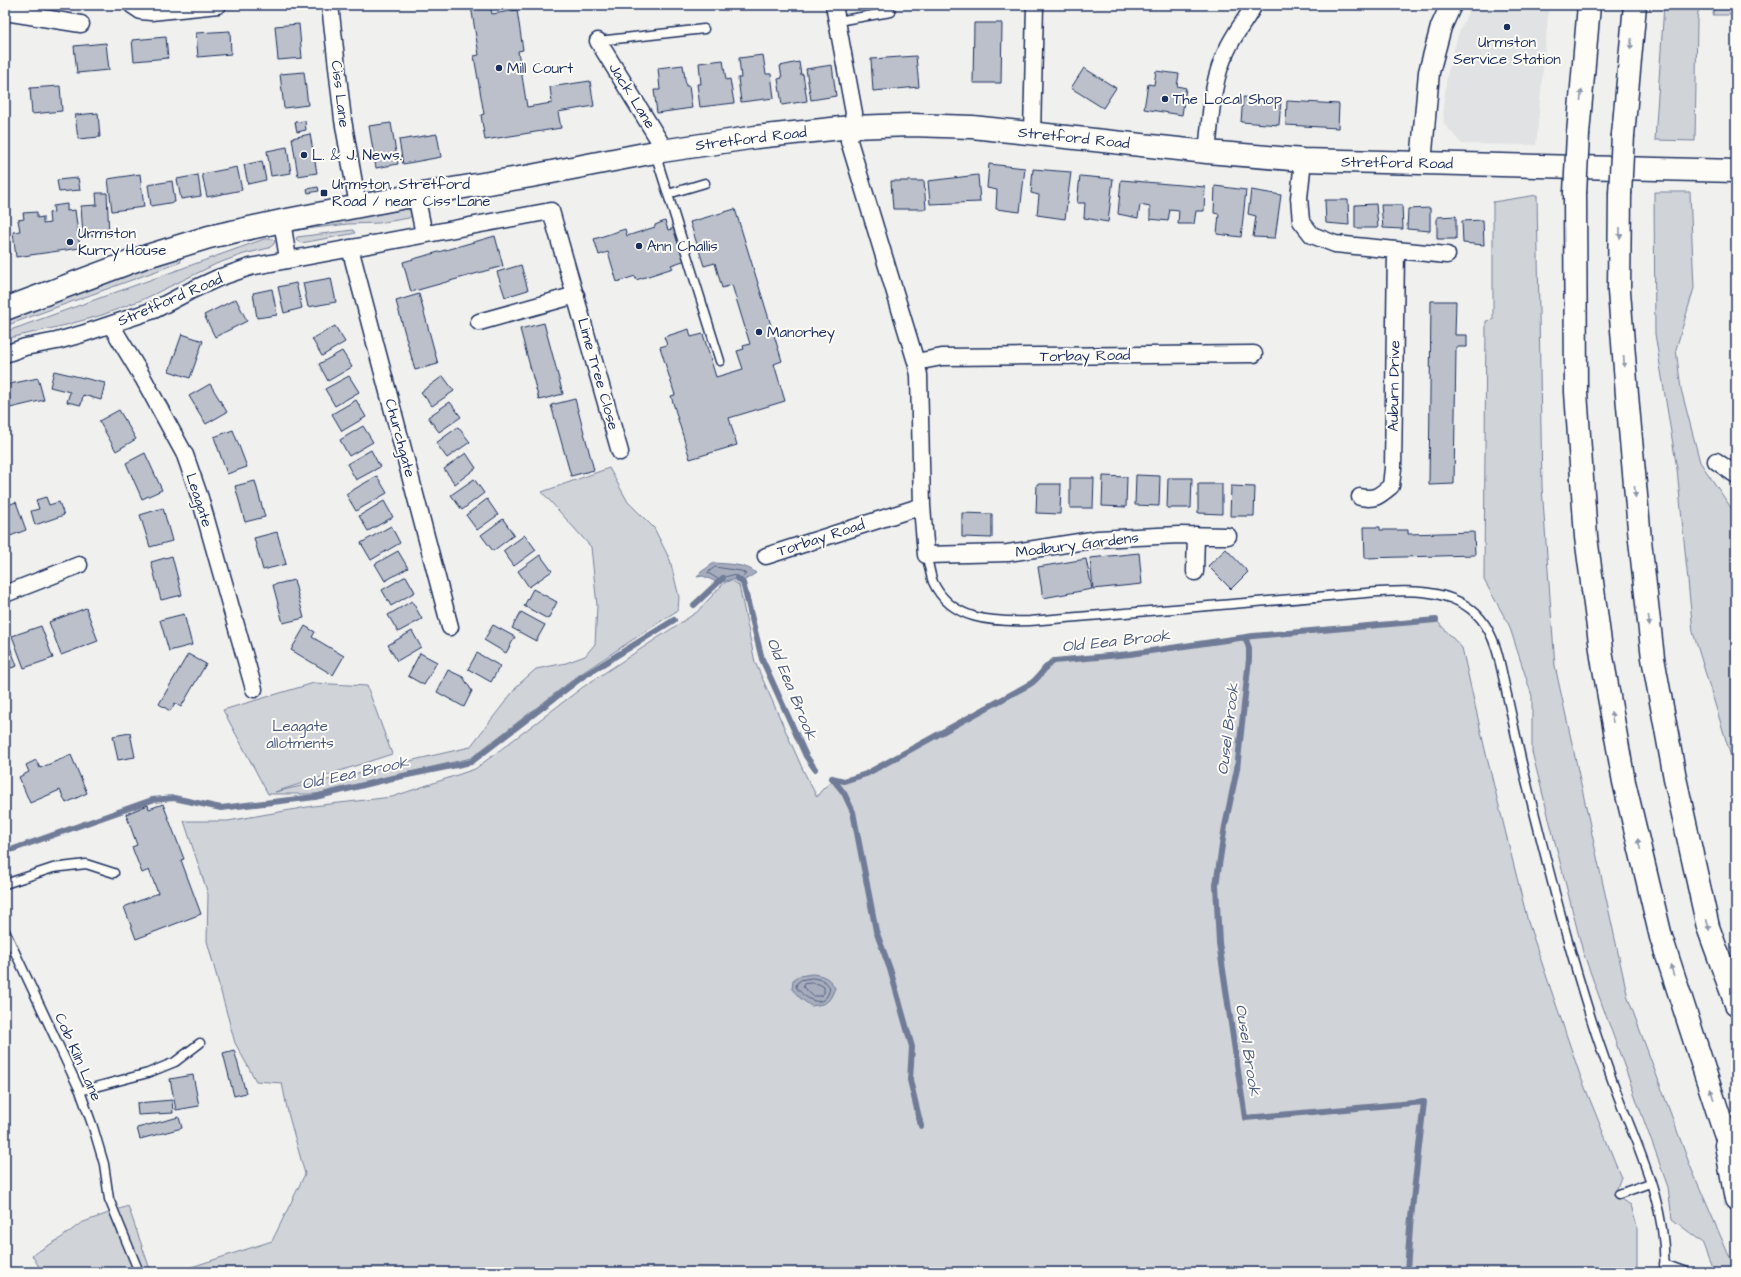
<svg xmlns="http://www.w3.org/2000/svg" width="1741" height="1277" viewBox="0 0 1741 1277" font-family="'Architects Daughter',sans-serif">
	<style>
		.built { fill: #e0e2e3 }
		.green { fill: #d0d3d8; stroke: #76819b }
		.water { fill: #a7adbd; stroke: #6f7b97 }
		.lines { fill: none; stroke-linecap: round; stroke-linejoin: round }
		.shore { stroke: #536184; stroke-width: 1 }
		.stream { stroke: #6f7b97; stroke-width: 6 }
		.building { fill: #bbc0ca; stroke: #1b2f5e }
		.service-casing { stroke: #1b2f5e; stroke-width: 11 }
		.minor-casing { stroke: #1b2f5e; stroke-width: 19 }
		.tertiary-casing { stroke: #1b2f5e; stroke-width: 23 }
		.secondary-casing { stroke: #1b2f5e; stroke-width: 25 }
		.motorway-casing { stroke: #1b2f5e; stroke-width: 25 }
		.service { stroke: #fdfcf7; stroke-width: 8 }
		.minor { stroke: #fdfcf7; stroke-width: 16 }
		.tertiary { stroke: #fdfcf7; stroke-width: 20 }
		.secondary { stroke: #fdfcf7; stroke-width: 22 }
		.motorway { stroke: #fdfcf7; stroke-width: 22 }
		.motorway-bridge-casing { stroke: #1b2f5e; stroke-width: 25; stroke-linecap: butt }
		.motorway-bridge { stroke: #fdfcf7; stroke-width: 22 }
		.oneway { fill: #8c96aa }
		.poi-dot { fill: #1b2f5e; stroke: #fdfcf7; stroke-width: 1.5 }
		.labels { text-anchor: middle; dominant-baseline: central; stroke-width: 4; stroke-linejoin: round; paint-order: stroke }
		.poi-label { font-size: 15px; fill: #1b2f5e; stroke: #fdfcf7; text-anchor: start }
		.street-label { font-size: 15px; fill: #1b2f5e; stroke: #fdfcf7 }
		.park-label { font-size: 15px; fill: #48587c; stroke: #fdfcf7 }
		.water-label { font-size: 16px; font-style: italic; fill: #4c5b7f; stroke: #fdfcf7 }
	</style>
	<rect width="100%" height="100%" fill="#f0f0ee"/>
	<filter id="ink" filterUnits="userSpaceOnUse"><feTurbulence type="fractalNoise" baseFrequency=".025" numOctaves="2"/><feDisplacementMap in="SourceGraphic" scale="8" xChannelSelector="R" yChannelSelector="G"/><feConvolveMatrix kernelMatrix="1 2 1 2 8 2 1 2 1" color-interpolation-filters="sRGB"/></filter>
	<g filter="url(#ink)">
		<!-- built -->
		<path class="built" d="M 1471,5 L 1549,5 L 1536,145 L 1462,144 L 1444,124 L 1443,107 L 1448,71 L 1458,35 Z"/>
		<!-- green -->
		<path class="green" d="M 1664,5 L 1699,5 L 1697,20 L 1695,141 L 1655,140 Z
			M 1714,5 L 1736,5 L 1736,15 L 1713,15 Z
			M 1654,192 L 1690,192 L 1694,288 L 1676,349 L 1681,389 L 1700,462 L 1736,515 L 1736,773 L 1693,632 L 1677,469 L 1655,334 Z
			M 1537,195 L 1542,487 L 1555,666 L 1628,998 L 1689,1163 L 1736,1272 L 1714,1272 L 1702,1242 L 1672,1219 L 1668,1187 L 1583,952 L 1532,752 L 1532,696 L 1509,625 L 1484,580 L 1486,321 L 1493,320 L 1493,202 Z
			M 406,209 L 410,210 L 412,215 L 409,218 L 379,223 L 348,224 L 298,230 L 300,228 Z
			M 353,230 L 355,233 L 351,234 L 301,243 L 296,239 L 297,237 Z
			M 264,239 L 273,239 L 275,241 L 274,244 L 269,248 L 244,254 L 216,264 L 144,299 L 102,315 L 66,325 L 5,339 L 5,332 Z
			M 180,258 L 181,262 L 5,326 L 5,322 C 62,297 121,277 180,258 Z
			M 609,468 L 628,502 L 654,528 L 670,560 L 679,597 L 678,610 L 579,675 L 471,758 L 316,794 L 268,794 L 223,710 L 314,683 L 367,686 L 392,754 L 275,792 L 470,747 L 519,684 L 536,669 L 566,663 L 585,656 L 595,644 L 597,606 L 591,547 L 542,492 Z
			M 731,580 L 739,585 L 755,662 L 803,770 L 817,797 L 821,791 L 829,783 L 855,778 L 866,774 L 1030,684 C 1040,678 1043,667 1054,661 L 1130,654 L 1253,636 L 1436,620 L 1462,648 L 1486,754 L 1528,922 L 1580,1075 L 1621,1177 L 1617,1188 L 1622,1200 L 1631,1205 L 1637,1227 L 1637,1272 L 176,1272 L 272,1241 L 305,1174 L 288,1113 L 282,1083 L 256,1081 L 235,1043 L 207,941 L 208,894 L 184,821 L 228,821 L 313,806 L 392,797 L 475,769 L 583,687 L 697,612 L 724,583 Z
			M 128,1206 L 151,1272 L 42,1272 L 32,1255 L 61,1238 L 81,1223 Z"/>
		<!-- water -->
		<path class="water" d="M 714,563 C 726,564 747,564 756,573 L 745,580 L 743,583 L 732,579 L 719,583 L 703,576 L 697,577 L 701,572 Z
			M 812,974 C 823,975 830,978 835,988 C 829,1003 827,1004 811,1006 L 800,998 L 792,989 L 793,980 L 799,976 Z"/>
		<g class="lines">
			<!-- shore -->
			<path class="shore" d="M 715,567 L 741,571 L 746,574 L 741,578 L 732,575 L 718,579 L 708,573 Z
				M 812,978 C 820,979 826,980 830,988 C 825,1011 806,1000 796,987 L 797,983 L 801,980 Z
				M 812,983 L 819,984 L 824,987 L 824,993 L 821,996 L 813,996 L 803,987 L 804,984 Z"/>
			<!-- stream -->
			<path class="stream" d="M 737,578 L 743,583 L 762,659 L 806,756 L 815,769
				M 694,605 L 723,578
				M 1245,637 L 1249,648 L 1249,659 L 1237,769 L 1225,826 L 1216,885 L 1219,943 L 1245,1118 L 1424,1102 L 1410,1227 L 1407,1272
				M 832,778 L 844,781 L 866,774 L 1030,684 C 1040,678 1043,667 1054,661 L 1130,654 L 1253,636 L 1436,620
				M 832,778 L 844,793 L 853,812 L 876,931 L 890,969 L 912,1047 L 910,1080 L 921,1126
				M 5,852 L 152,800 L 174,798 L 221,808 L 315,797 L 388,779 L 471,762 L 582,677 L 674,620"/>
		</g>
		<!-- building -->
		<path class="building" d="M 479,5 L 490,5 L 492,14 L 517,10 L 523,50 L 518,51 L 527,107 L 552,103 L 550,87 L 590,81 L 594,106 L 558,112 L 561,128 L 485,140 L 481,115 L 484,114 L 474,56 L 479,55 L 471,6 Z
			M 974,23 L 1002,23 L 1001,83 L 973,83 Z
			M 299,24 L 302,58 L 278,60 L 275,26 Z
			M 230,31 L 231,54 L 198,57 L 196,33 Z
			M 166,37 L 168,58 L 134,61 L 132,40 Z
			M 106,43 L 109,70 L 77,73 L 74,46 Z
			M 763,55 L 766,74 L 771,74 L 774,98 L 741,102 L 738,78 L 741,78 L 739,58 Z
			M 916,56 L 919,87 L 873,91 L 871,59 Z
			M 723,60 L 726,80 L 730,79 L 734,103 L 700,107 L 697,84 L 701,84 L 699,63 Z
			M 799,62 L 801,75 L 803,74 L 807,101 L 782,105 L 778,79 L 782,78 L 780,66 Z
			M 683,65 L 686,86 L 689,86 L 692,108 L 657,113 L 654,90 L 660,90 L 658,68 Z
			M 832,65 L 836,96 L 811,100 L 806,69 Z
			M 1084,68 L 1116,88 L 1103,108 L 1071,88 Z
			M 1156,71 L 1179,74 L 1177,86 L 1186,88 L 1182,115 L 1144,109 L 1148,84 L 1154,85 Z
			M 304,72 L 308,105 L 284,108 L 280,74 Z
			M 60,86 L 62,111 L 32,114 L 30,88 Z
			M 1243,97 L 1281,100 L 1279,125 L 1241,122 Z
			M 1287,101 L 1339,104 L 1338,128 L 1286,125 Z
			M 98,113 L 100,137 L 78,139 L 75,115 Z
			M 305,121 L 306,130 L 297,132 L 295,122 Z
			M 391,123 L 398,164 L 376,168 L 369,126 Z
			M 310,134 L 317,173 L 298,176 L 292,138 Z
			M 437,134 L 441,157 L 403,164 L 399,140 Z
			M 287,147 L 291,173 L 271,176 L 267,151 Z
			M 262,161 L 266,180 L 248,184 L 244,165 Z
			M 989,164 L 1025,168 L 1020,212 L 996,209 L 997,190 L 987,188 Z
			M 237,167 L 242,190 L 207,197 L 202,174 Z
			M 1033,169 L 1071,172 L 1065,219 L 1037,215 L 1039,195 L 1031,193 Z
			M 140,174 L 144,207 L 112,211 L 108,179 Z
			M 198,175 L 201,196 L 181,199 L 177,179 Z
			M 978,175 L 980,202 L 930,204 L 928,181 Z
			M 1080,176 L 1113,179 L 1108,222 L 1084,218 L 1085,203 L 1077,203 Z
			M 78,178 L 80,190 L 59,192 L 57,180 Z
			M 1121,180 L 1205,187 L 1204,211 L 1196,211 L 1194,224 L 1178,224 L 1179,210 L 1170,209 L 1168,221 L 1150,219 L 1150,207 L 1140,205 L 1138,218 L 1118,214 Z
			M 172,181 L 175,202 L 151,206 L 148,185 Z
			M 891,181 L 924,181 L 926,209 L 893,209 Z
			M 1215,186 L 1246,190 L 1241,237 L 1217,234 L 1219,214 L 1214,213 Z
			M 318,187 L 319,191 L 308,193 L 307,189 Z
			M 1251,190 L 1281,195 L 1275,238 L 1253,237 L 1256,216 L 1248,214 Z
			M 96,193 L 107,193 L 109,235 L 83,236 L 81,206 L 97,205 Z
			M 1325,200 L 1348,200 L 1349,225 L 1326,223 Z
			M 67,204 L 67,211 L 75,210 L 80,248 L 16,257 L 13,232 L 20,231 L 18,220 L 24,219 L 23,213 L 37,212 L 37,218 L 43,217 L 43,224 L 50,223 L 49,213 L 54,212 L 53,206 Z
			M 1376,204 L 1378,228 L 1355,228 L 1355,205 Z
			M 1381,205 L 1402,205 L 1403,229 L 1383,228 Z
			M 1430,208 L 1430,231 L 1407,229 L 1408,209 Z
			M 735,209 L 782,361 L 774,364 L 785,401 L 729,418 L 737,445 L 690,459 L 671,396 L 675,395 L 660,347 L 667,345 L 664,337 L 689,329 L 691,337 L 703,334 L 716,377 L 743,369 L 737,351 L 744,349 L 743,346 L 750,344 L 732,285 L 722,288 L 715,263 L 704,266 L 690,222 Z
			M 1732,215 L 1736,215 L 1736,247 L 1734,247 Z
			M 1456,216 L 1456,239 L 1437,239 L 1437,217 Z
			M 1483,220 L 1484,245 L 1463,243 L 1462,221 Z
			M 665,221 L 668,230 L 675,228 L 686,260 L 671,265 L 673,268 L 636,280 L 635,276 L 617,282 L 608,252 L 599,255 L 594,239 L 625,229 L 627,236 L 655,227 L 655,225 Z
			M 5,232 L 8,232 L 10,253 L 5,254 Z
			M 495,236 L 503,266 L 411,292 L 403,262 Z
			M 521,265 L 528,290 L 505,297 L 497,272 Z
			M 331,278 L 336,302 L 308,307 L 303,283 Z
			M 296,283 L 302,308 L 284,313 L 278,287 Z
			M 272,289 L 277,315 L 257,318 L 253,293 Z
			M 419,294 L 438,364 L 415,370 L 396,301 Z
			M 236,299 L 247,321 L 215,337 L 204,315 Z
			M 1431,301 L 1456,301 L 1455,335 L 1467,335 L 1467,347 L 1456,347 L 1454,484 L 1429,485 Z
			M 544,323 L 563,394 L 539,400 L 520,329 Z
			M 335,326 L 345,342 L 322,356 L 312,339 Z
			M 182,334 L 203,341 L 190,378 L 169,371 Z
			M 342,351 L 352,367 L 328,381 L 319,364 Z
			M 54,371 L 105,383 L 101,400 L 83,395 L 81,405 L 67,402 L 70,392 L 50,387 Z
			M 349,376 L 359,392 L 335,406 L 325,389 Z
			M 443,376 L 454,391 L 432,406 L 421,392 Z
			M 38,378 L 44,400 L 10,408 L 5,385 Z
			M 210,384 L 227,412 L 206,424 L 189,396 Z
			M 575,399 L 594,470 L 571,476 L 551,405 Z
			M 356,400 L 366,417 L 342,431 L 332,414 Z
			M 450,402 L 461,417 L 439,432 L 428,417 Z
			M 119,410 L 136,439 L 116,451 L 99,421 Z
			M 363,426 L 373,442 L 349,456 L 340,440 Z
			M 458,427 L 470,442 L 447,458 L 436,443 Z
			M 233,430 L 247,467 L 227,474 L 214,437 Z
			M 371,450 L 380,467 L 356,480 L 347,464 Z
			M 145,453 L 162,490 L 142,499 L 126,463 Z
			M 466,453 L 476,468 L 455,484 L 444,469 Z
			M 1136,475 L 1160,476 L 1159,506 L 1135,505 Z
			M 377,476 L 387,493 L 356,511 L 346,494 Z
			M 1103,476 L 1127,477 L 1126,507 L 1102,506 Z
			M 1070,478 L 1094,478 L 1093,508 L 1070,508 Z
			M 1168,478 L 1192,478 L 1191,508 L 1167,508 Z
			M 474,479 L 484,493 L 462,510 L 451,495 Z
			M 255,481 L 265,517 L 245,522 L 235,486 Z
			M 1037,484 L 1061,484 L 1060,514 L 1036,513 Z
			M 1198,484 L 1222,484 L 1222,514 L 1198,513 Z
			M 1231,486 L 1255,487 L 1254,516 L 1230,516 Z
			M 46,497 L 49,505 L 59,502 L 64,515 L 35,525 L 31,511 L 39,509 L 36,500 Z
			M 487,499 L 498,515 L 477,530 L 466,515 Z
			M 384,501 L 393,517 L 368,531 L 359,516 Z
			M 16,502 L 26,530 L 5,538 L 5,506 Z
			M 163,508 L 172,541 L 150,547 L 140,515 Z
			M 962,513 L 992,514 L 992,538 L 962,537 Z
			M 503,519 L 514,535 L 493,551 L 481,535 Z
			M 391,526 L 400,543 L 371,560 L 361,543 Z
			M 1364,527 L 1380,527 L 1380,530 L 1408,530 L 1408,534 L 1474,532 L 1475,555 L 1365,558 Z
			M 277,532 L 286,564 L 263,570 L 254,538 Z
			M 525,535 L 536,550 L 514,566 L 503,551 Z
			M 1226,549 L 1248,572 L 1231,589 L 1208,566 Z
			M 398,551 L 408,568 L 385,581 L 375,564 Z
			M 1139,553 L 1142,584 L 1093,589 L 1090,558 Z
			M 540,555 L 552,571 L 529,587 L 518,571 Z
			M 172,556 L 182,595 L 161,600 L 151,562 Z
			M 1086,559 L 1092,589 L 1043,598 L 1038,567 Z
			M 406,576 L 415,592 L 391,606 L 382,590 Z
			M 294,580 L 304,618 L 283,623 L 273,585 Z
			M 533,589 L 557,602 L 548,619 L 524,606 Z
			M 412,601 L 422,619 L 398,632 L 388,615 Z
			M 86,608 L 98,641 L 61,655 L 49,622 Z
			M 521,612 L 545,625 L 536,641 L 512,628 Z
			M 184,614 L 192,645 L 169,651 L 160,620 Z
			M 493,625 L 515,637 L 506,653 L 484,640 Z
			M 41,626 L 53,658 L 24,668 L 12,636 Z
			M 305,626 L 315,632 L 312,637 L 344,656 L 333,675 L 291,650 Z
			M 412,631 L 421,647 L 397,661 L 388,645 Z
			M 7,639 L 17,666 L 5,670 L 5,640 Z
			M 420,653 L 437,662 L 424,685 L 408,676 Z
			M 477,653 L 500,666 L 491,682 L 468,669 Z
			M 188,654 L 206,664 L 181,707 L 175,703 L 170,711 L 159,704 Z
			M 448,670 L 463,677 L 472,691 L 464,707 L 437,692 Z
			M 130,733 L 135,757 L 118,760 L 113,736 Z
			M 71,755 L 87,793 L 66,803 L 60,790 L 30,803 L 19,777 L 29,772 L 26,765 L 36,760 L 40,768 Z
			M 163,804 L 184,859 L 181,860 L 201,914 L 136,939 L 124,907 L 158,893 L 149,870 L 142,873 L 132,847 L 137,845 L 126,814 L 148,805 L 149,809 Z
			M 234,1050 L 246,1093 L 234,1096 L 223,1053 Z
			M 193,1075 L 199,1106 L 176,1110 L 170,1079 Z
			M 172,1100 L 173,1113 L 138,1115 L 137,1103 Z
			M 179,1117 L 182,1128 L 140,1139 L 137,1128 Z"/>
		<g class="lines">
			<defs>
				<path id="service" d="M 837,21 L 891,12
					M 598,41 L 704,29
					M 655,153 L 720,361
					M 668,194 L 705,183
					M 926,555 C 929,564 930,574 933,582 C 951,621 993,622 1030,621 L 1353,594 C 1394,591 1451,583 1481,619 C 1498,640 1501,670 1507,695 C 1514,726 1520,757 1528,788 C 1549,871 1570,955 1597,1037 C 1605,1060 1613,1084 1622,1106 C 1643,1159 1668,1214 1664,1272
					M 5,884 L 53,868 L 86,864 L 114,873
					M 5,931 L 80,1091 L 93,1127 L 104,1164 L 109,1199 L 139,1272
					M 80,1091 L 148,1073 L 175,1062 L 200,1043
					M 1619,1194 L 1650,1183
					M 1664,1264 L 1686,1272"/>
				<path id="minor" d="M 132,5 L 141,11 L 151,12 L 218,5
					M 330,5 L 343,120 L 358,206
					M 834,5 L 854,113 L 849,141 L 916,362 L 919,375 L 922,506 L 926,555 L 1008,553 L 1098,539 L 1137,537 L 1179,535 L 1228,536
					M 5,12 L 81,24
					M 598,41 L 665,150
					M 1032,134 L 1035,5
					M 1207,152 C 1211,118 1211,81 1227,50 C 1234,34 1246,20 1254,5
					M 1303,160 L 1299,198 L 1301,221 L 1312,235 L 1335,244 L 1447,255
					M 416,195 L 424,234
					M 282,221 L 288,259
					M 350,248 L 450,627
					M 479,322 L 576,295
					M 111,325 L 143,378 L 185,455 L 200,498 L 254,689
					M 5,354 L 25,347 L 57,341 L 82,334 L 154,310 L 192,290 L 218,278 L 250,267 L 551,211 L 620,452
					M 916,362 L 942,357 L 1254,354
					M 1716,461 L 1736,475
					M 1360,497 C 1375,500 1379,496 1391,486 L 1393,468 L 1396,251
					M 766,556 L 922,506
					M 1195,572 L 1196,535
					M 5,594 L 79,565"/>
				<path id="tertiary" d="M 1421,163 L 1429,72 L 1441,27 L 1451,5"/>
				<path id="secondary" d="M 5,309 L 144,257 L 209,237 L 282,221 L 416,195 L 531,176 L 655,152 L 756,137 L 851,127 L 912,125 L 972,127 L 1207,152 L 1303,160 L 1736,171"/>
				<path id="motorway" d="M 1578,134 L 1589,5
					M 1623,135 L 1635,5
					M 1575,193 L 1576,392 L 1586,537 L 1602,657 L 1624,782 L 1661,937 L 1724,1131 L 1736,1160
					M 1620,194 L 1619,291 L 1627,395 L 1640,540 L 1653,658 L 1675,778 L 1708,927 L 1736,1004
					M 1726,1145 L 1736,1199"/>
			</defs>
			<!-- service casing -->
			<use href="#service" class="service-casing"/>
			<!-- minor casing -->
			<use href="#minor" class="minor-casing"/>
			<!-- tertiary casing -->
			<use href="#tertiary" class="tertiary-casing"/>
			<!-- secondary casing -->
			<use href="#secondary" class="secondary-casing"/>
			<!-- motorway casing -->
			<use href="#motorway" class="motorway-casing"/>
			<!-- service -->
			<use href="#service" class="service"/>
			<!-- minor -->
			<use href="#minor" class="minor"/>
			<!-- tertiary -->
			<use href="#tertiary" class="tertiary"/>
			<!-- secondary -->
			<use href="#secondary" class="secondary"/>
			<!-- motorway -->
			<use href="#motorway" class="motorway"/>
			<defs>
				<path id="motorway-bridge" d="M 1575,193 L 1578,134
					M 1620,194 L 1623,135"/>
			</defs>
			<!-- motorway-bridge casing -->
			<use href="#motorway-bridge" class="motorway-bridge-casing"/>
			<!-- motorway-bridge -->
			<use href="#motorway-bridge" class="motorway-bridge"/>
		</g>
		<!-- one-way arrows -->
		<defs><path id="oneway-solid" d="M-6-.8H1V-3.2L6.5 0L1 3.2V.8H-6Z"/></defs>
		<g class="oneway">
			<use href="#oneway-solid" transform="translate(1631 44) rotate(95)"/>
			<use href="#oneway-solid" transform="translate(1581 95) rotate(-85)"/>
			<use href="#oneway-solid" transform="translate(1620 233) rotate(90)"/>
			<use href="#oneway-solid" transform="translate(1624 362) rotate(86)"/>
			<use href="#oneway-solid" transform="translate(1635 492) rotate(85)"/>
			<use href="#oneway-solid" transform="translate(1649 621) rotate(84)"/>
			<use href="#oneway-solid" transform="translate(1612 717) rotate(-100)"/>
			<use href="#oneway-solid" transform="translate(1639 844) rotate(-104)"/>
			<use href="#oneway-solid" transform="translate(1708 925) rotate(75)"/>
			<use href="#oneway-solid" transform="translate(1672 970) rotate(-108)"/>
			<use href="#oneway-solid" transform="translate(1712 1094) rotate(-108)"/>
		</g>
	</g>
	<!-- markers -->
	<g class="poi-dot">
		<circle cx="1507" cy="27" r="4"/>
		<circle cx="499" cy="68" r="4"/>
		<circle cx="1165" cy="99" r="4"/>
		<circle cx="304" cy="155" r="4"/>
		<rect x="320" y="189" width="8" height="8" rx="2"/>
		<circle cx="70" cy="242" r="4"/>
		<circle cx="639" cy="246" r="4"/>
		<circle cx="759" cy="332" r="4"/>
	</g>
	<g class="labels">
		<!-- poi labels -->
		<g class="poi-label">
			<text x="1507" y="42" text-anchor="middle">Urmston<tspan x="1507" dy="17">Service Station</tspan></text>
			<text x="507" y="68">Mill Court</text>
			<text x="1173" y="99">The Local Shop</text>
			<text x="312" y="155">L. &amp; J. News.</text>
			<text x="332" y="184">Urmston, Stretford<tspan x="332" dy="17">Road / near Ciss Lane</tspan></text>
			<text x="78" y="233">Urmston<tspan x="78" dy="17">Kurry House</tspan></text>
			<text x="647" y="246">Ann Challis</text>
			<text x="767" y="332">Manorhey</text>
		</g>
		<!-- street labels -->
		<g class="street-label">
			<text transform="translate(340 94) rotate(83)">Ciss Lane</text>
			<text transform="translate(632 96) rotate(58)">Jack Lane</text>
			<text transform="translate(1074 138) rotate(6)">Stretford Road</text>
			<text transform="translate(751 139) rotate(-7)">Stretford Road</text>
			<text transform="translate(1397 163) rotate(1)">Stretford Road</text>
			<text transform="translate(170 300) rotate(-23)">Stretford Road</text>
			<text transform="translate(1085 356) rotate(-1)">Torbay Road</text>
			<text transform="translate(598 374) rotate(74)">Lime Tree Close</text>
			<text transform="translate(1394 386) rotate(-89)">Auburn Drive</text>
			<text transform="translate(400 438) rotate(75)">Churchgate</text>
			<text transform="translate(199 500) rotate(72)">Leagate</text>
			<text transform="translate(821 538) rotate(-18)">Torbay Road</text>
			<text transform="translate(1077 545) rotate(-7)">Modbury Gardens</text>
			<text transform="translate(78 1057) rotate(66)">Cob Kiln Lane</text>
		</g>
		<!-- park labels -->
		<g class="park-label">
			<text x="300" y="726">Leagate<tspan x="300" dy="17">allotments</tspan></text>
		</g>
		<!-- water labels -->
		<g class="water-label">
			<text transform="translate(1116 641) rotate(-6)">Old Eea Brook</text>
			<text transform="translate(792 689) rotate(68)">Old Eea Brook</text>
			<text transform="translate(1228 729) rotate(-83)">Ousel Brook</text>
			<text transform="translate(355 773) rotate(-12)">Old Eea Brook</text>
			<text transform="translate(1248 1050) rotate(81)">Ousel Brook</text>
		</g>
	</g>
	<!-- margin -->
	<rect width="1741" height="1277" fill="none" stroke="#fdfcf7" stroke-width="20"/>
	<rect x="10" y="10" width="1721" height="1257" fill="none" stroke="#1b2f5e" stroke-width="1.5" filter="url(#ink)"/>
</svg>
